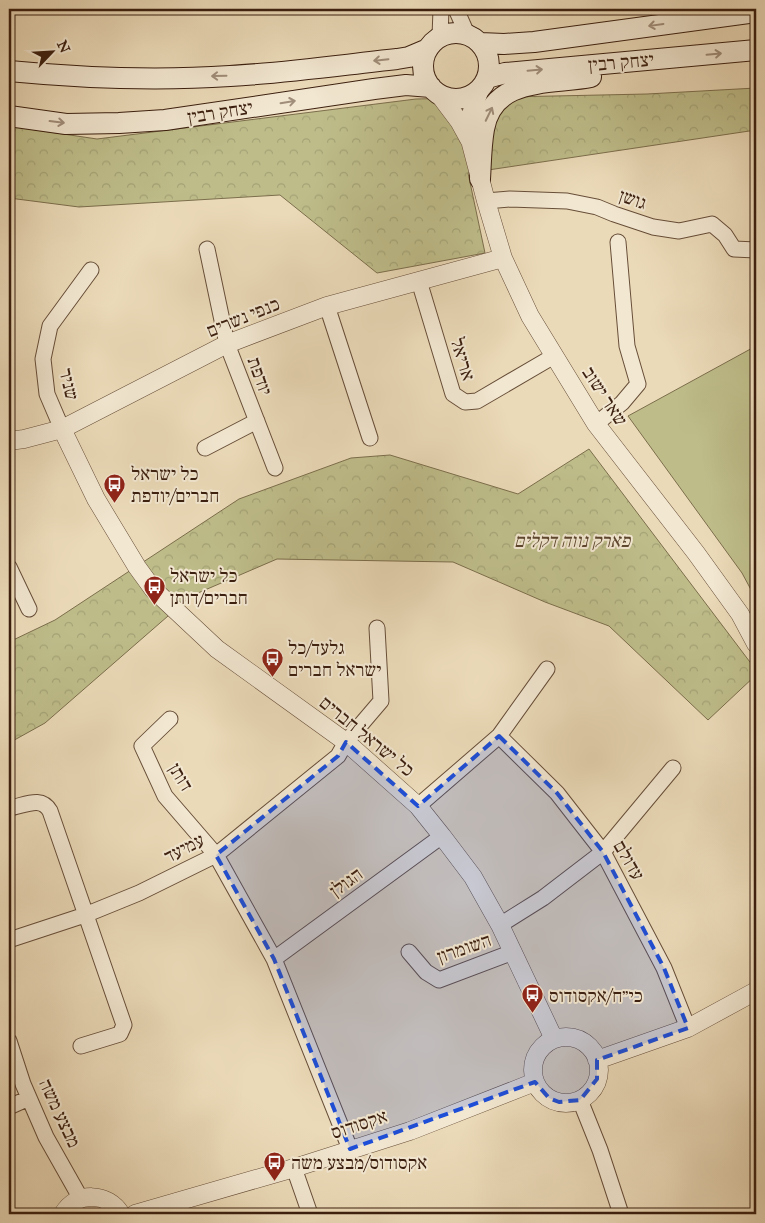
<svg xmlns="http://www.w3.org/2000/svg" width="765" height="1223" viewBox="0 0 765 1223" font-family="'IM FELL Great Primer','Frank Ruhl Libre',serif">
	<style>
		.grass { fill: #bebd8a; stroke: #7c6e4c }
		.park { fill: url(#park-crowns); stroke: #7c6e4c }
		.lines { fill: none; stroke-linecap: round; stroke-linejoin: round }
		.minor-casing { stroke: #674e39; stroke-width: 17 }
		.tertiary-casing { stroke: #674e39; stroke-width: 19 }
		.secondary-casing { stroke: #3b1f0f; stroke-width: 22 }
		.minor { stroke: #f2e7d1; stroke-width: 15 }
		.tertiary { stroke: #f2e7d1; stroke-width: 18 }
		.secondary { stroke: #f2e7d1; stroke-width: 20 }
		.oneway { stroke: #a08d7a }
		.marked { fill: #1d4ed8; fill-opacity: 0.2; stroke: #1d4ed8; stroke-width: 4; stroke-dasharray: 10 6; stroke-linejoin: round }
		.labels { text-anchor: middle; dominant-baseline: central; stroke-width: 4; stroke-linejoin: round; paint-order: stroke }
		.street-label { font-size: 19px; fill: #3b1f0f; stroke: #f2e7d1 }
		.poi-label { font-size: 19px; fill: #3b1f0f; stroke: #f2e7d1; text-anchor: start }
		.park-label { font-size: 19px; font-style: italic; fill: #5c462e; stroke: #f2e7d1 }
	</style>
	<defs>
		<pattern id="park-crowns" width="20" height="18" patternUnits="userSpaceOnUse" patternTransform="scale(1.25)"><rect width="20" height="18" fill="#bebd8a"/><path d="M2 6a3 3 0 1 1 6 0M12 15a3 3 0 1 1 6 0" fill="none" stroke="#a4a276"/></pattern>
	</defs>
	<rect width="100%" height="100%" fill="#ebdab8"/>
	<filter id="stains"><feTurbulence type="fractalNoise" baseFrequency=".004" numOctaves="4"/><feColorMatrix values="0 0 0 0 .2 0 0 0 0 .09 0 0 0 0 .02 0 0 0 .5 -.17"/></filter>
	<radialGradient id="worn" r=".72"><stop offset=".6" stop-color="#630" stop-opacity="0"/><stop offset="1" stop-color="#630" stop-opacity=".3"/></radialGradient>
	<!-- grass -->
	<path class="grass" d="M 756,346 L 756,599 L 742,573 L 628,416 Z"/>
	<!-- park -->
	<path class="park" d="M 756,88 L 756,130 L 468,173 L 485,253 L 377,273 L 280,195 L 79,207 L 9,198 L 9,126 L 97,139 L 416,99 L 647,94 Z
		M 589,449 L 756,670 L 756,675 L 708,720 L 609,626 L 545,602 L 453,562 L 277,559 L 191,596 L 45,723 L 9,743 L 9,642 L 55,620 L 239,499 L 351,458 L 390,455 L 518,494 Z"/>
	<g class="lines">
		<defs>
			<path id="minor" d="M 456,9 L 467,34
				M 440,37 L 441,9
				M 486,201 L 510,199 L 567,201 L 597,207 L 614,214 L 653,227 L 679,231 L 712,224 L 725,235 L 734,249 L 756,250
				M 207,249 L 227,344 L 275,468
				M 419,281 L 453,394 L 465,402 L 477,401 L 554,356
				M 327,306 L 370,438
				M 596,424 L 622,403 L 638,384 L 627,346 L 618,242
				M 62,429 L 47,394 L 43,359 L 50,326 L 91,270
				M 205,448 L 257,421
				M 9,567 L 29,609
				M 170,719 L 142,746 L 165,796 L 216,855 L 274,959 L 350,1149
				M 499,736 L 557,793 L 603,852 L 664,968 L 688,1028
				M 418,806 L 499,736 L 547,669
				M 9,808 C 24,806 41,795 50,811 L 124,1025 L 120,1034 L 81,1046
				M 500,925 L 543,898 L 603,852 L 673,768
				M 9,940 L 85,915 L 139,893 L 216,855 L 338,756 L 346,742 L 381,701 L 377,628
				M 409,952 L 426,972 L 439,980 L 513,952
				M 274,959 L 442,836
				M 9,1041 L 23,1084 L 46,1137 L 81,1199
				M 580,1100 L 600,1150 L 621,1214
				M 9,1107 L 29,1098
				M 294,1168 L 310,1214"/>
			<path id="tertiary" d="M 480,89 L 472,111 L 470,128 L 471,144 L 486,201 L 503,258 L 530,316 L 596,424 L 696,553 L 740,614 L 756,644
				M 438,93 L 459,121 L 470,141
				M 62,429 L 96,499 L 137,567 L 153,589 L 217,649 L 346,742 L 418,806 L 442,836 L 473,877 L 500,925 L 554,1039
				M 9,441 L 24,439 L 62,429 L 227,344 L 327,306 L 503,258
				M533 1070a33 33 0 1 1 66 0a33 33 0 1 1-66 0Z
				M 597,1060 L 688,1028 L 756,991
				M 63,1214 C 76,1191 108,1192 121,1214
				M 135,1214 L 294,1168 L 410,1131 L 535,1082"/>
			<path id="secondary" d="M423 66a33 33 0 1 1 66 0a33 33 0 1 1-66 0Z
				M 480,43 L 504,44 L 534,42 L 756,12
				M 9,71 C 82,78 156,81 230,76 C 285,73 341,65 397,59 L 409,57 L 428,49
				M 487,78 L 505,73 L 756,50
				M 9,116 L 66,124 L 119,123 L 165,120 L 374,89 L 406,85 L 431,87
				M 480,179 C 481,163 481,146 484,129 C 493,76 551,85 591,77"/>
		</defs>
		<!-- minor casing -->
		<use href="#minor" class="minor-casing"/>
		<!-- tertiary casing -->
		<use href="#tertiary" class="tertiary-casing"/>
		<!-- secondary casing -->
		<use href="#secondary" class="secondary-casing"/>
		<!-- minor -->
		<use href="#minor" class="minor"/>
		<!-- tertiary -->
		<use href="#tertiary" class="tertiary"/>
		<!-- secondary -->
		<use href="#secondary" class="secondary"/>
	</g>
	<!-- one-way arrows -->
	<defs><path id="oneway-shaft" d="M-6 0H5M1.5-3L5.5 0L1.5 3" fill="none" stroke-width="1.6" stroke-linecap="round" stroke-linejoin="round" transform="scale(1.25)"/></defs>
	<g class="oneway">
		<use href="#oneway-shaft" transform="translate(656 25) rotate(172)"/>
		<use href="#oneway-shaft" transform="translate(714 54) rotate(-5)"/>
		<use href="#oneway-shaft" transform="translate(381 60) rotate(174)"/>
		<use href="#oneway-shaft" transform="translate(535 70) rotate(-5)"/>
		<use href="#oneway-shaft" transform="translate(219 76) rotate(179)"/>
		<use href="#oneway-shaft" transform="translate(288 102) rotate(-9)"/>
		<use href="#oneway-shaft" transform="translate(489 114) rotate(-64)"/>
		<use href="#oneway-shaft" transform="translate(57 122) rotate(7)"/>
	</g>
	<!-- marked area -->
	<path class="marked" d="M 499,736 L 557,793 L 603,852 L 664,968 L 688,1028 L 597,1060 L 597,1079 L 580,1100 L 559,1102 L 549,1098 L 535,1082 L 350,1149 L 274,959 L 216,855 L 338,756 L 346,742 L 418,806 Z"/>
	<!-- icons -->
	<defs>
		<symbol id="bus-pin" viewBox="-11 -11 22 30"><path d="M0 17L-7.5 6A9.5 9.5 0 1 1 7.5 6Z" fill="#8f2418" stroke="#f2e7d1"/><path d="M-5-6H5V4H4V6H2V4H-2V6H-4V4H-5ZM-3.5-4V0h7V-4ZM-3.5 1.2v1.5H-2V1.2ZM2 1.2v1.5H3.5V1.2Z" fill="#fff"/></symbol>
	</defs>
	<g fill-rule="evenodd">
		<use href="#bus-pin" x="102" y="472" width="25" height="34"/>
		<use href="#bus-pin" x="142" y="574" width="25" height="34"/>
		<use href="#bus-pin" x="260" y="646" width="25" height="34"/>
		<use href="#bus-pin" x="520" y="982" width="25" height="34"/>
		<use href="#bus-pin" x="262" y="1150" width="25" height="34"/>
	</g>
	<g class="labels">
		<!-- street labels -->
		<g class="street-label">
			<text transform="translate(621 62) rotate(-5)">יצחק רבין</text>
			<text transform="translate(220 112) rotate(-9)">יצחק רבין</text>
			<text transform="translate(633 199) rotate(19)">גושן</text>
			<text transform="translate(243 317) rotate(-22)">כנפי נשרים</text>
			<text transform="translate(463 359) rotate(73)">אריאל</text>
			<text transform="translate(260 376) rotate(70)">יודפת</text>
			<text transform="translate(69 384) rotate(77)">שניר</text>
			<text transform="translate(605 396) rotate(57)">שאר ישוב</text>
			<text transform="translate(367 736) rotate(39)">כל ישראל חברים</text>
			<text transform="translate(181 777) rotate(59)">דותן</text>
			<text transform="translate(184 848) rotate(-27)">עמיעד</text>
			<text transform="translate(629 860) rotate(60)">עדולם</text>
			<text transform="translate(346 882) rotate(-36)">הגולן</text>
			<text transform="translate(464 948) rotate(-19)">השומרון</text>
			<text transform="translate(60 1113) rotate(65)">מבצע משה</text>
			<text transform="translate(359 1124) rotate(-18)">אקסודוס</text>
		</g>
		<!-- poi labels -->
		<g class="poi-label">
			<text x="131" y="473">כל ישראל<tspan x="131" dy="22">חברים/יודפת</tspan></text>
			<text x="170" y="575">כל ישראל<tspan x="170" dy="22">חברים/דותן</tspan></text>
			<text x="288" y="647">גלעד/כל<tspan x="288" dy="22">ישראל חברים</tspan></text>
			<text x="549" y="995">כי״ח/אקסודוס</text>
			<text x="291" y="1162">אקסודוס/מבצע משה</text>
		</g>
		<!-- park labels -->
		<g class="park-label">
			<text x="572" y="540">פארק נווה דקלים</text>
		</g>
	</g>
	<!-- margin -->
	<rect width="765" height="1223" fill="none" stroke="#ebdab8" stroke-width="30"/>
	<rect x="10" y="10" width="745" height="1203" fill="none" stroke="#3b1f0f" stroke-width="2.5"/>
	<rect x="15" y="15" width="735" height="1193" fill="none" stroke="#3b1f0f"/>
	<!-- north arrow -->
	<g transform="translate(52 52) rotate(65)" stroke="#f2e7d1" stroke-width="4" paint-order="stroke">
	<path d="M0-4L9 19L0 12L-9 19Z" fill="#3b1f0f"/>
	<text y="-8" font-size="14" font-weight="bold" text-anchor="middle" fill="#3b1f0f">N</text>
	</g>
	<rect width="100%" height="100%" filter="url(#stains)"/>
	<rect width="100%" height="100%" fill="url(#worn)"/>
</svg>
